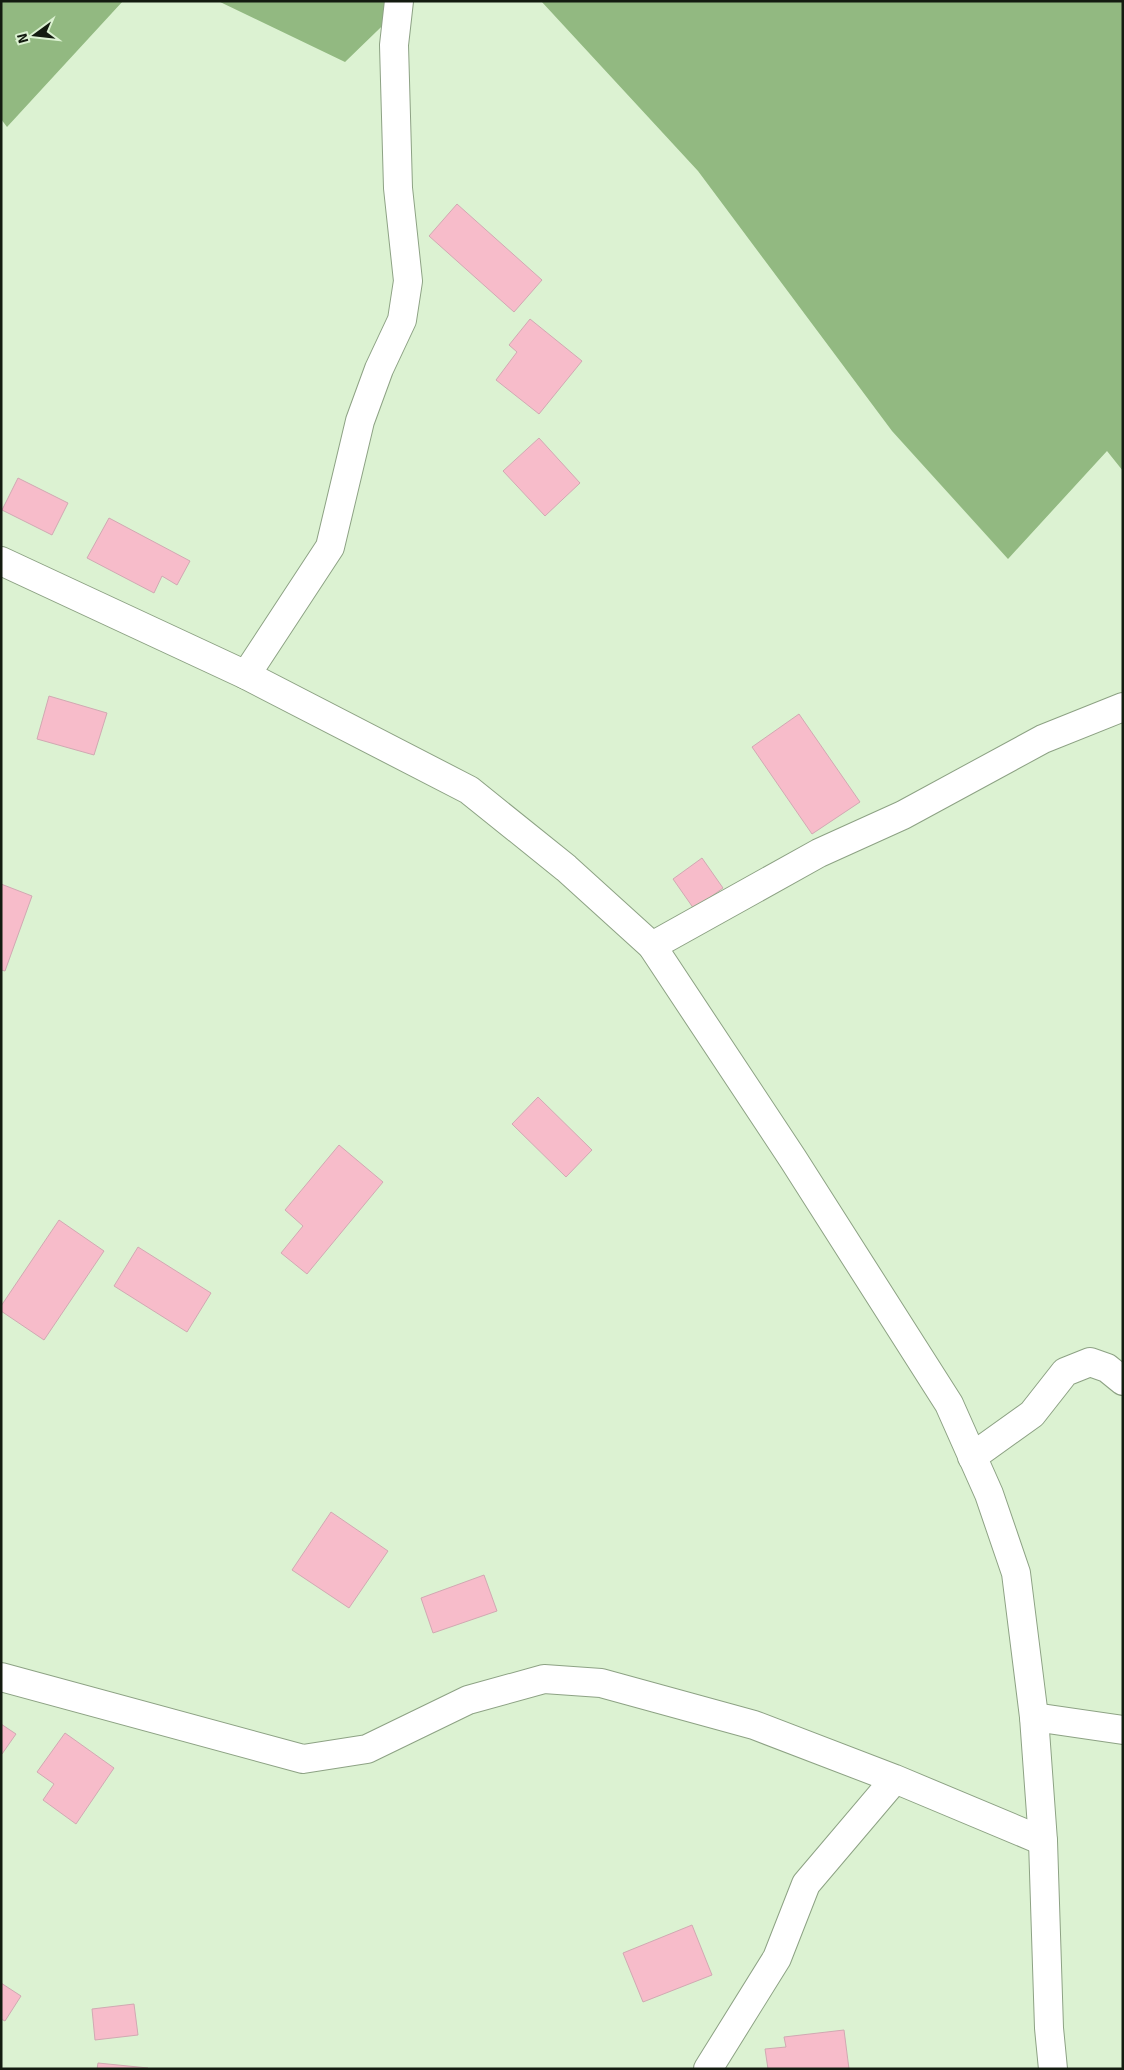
<svg xmlns="http://www.w3.org/2000/svg" width="1124" height="2070" viewBox="0 0 1124 2070" font-family="Signika,sans-serif">
	<style>
		.forest { fill: #92b981 }
		.building { fill: #f7bcca; stroke: #d1a9b2 }
		.lines { fill: none; stroke-linecap: round; stroke-linejoin: round }
		.street-casing { stroke: #8da284; stroke-width: 30 }
		.primary-casing { stroke: #8da284; stroke-width: 30 }
		.street { stroke: #fff; stroke-width: 28 }
		.primary { stroke: #fff; stroke-width: 28 }
	</style>
	<rect width="100%" height="100%" fill="#dcf2d2"/>
	<!-- forest -->
	<path class="forest" d="M 1,1 L 123,1 L 7,127 L 1,119 Z
		M 218,1 L 408,1 L 345,62 Z
		M 541,1 L 1123,1 L 1123,471 L 1107,451 L 1008,559 L 892,431 L 698,171 Z"/>
	<!-- building -->
	<path class="building" d="M 457,204 L 542,280 L 514,312 L 429,236 Z
		M 530,319 L 582,361 L 539,414 L 496,380 L 517,352 L 509,345 Z
		M 539,438 L 580,483 L 545,516 L 503,471 Z
		M 18,478 L 68,503 L 52,535 L 2,510 Z
		M 109,518 L 190,561 L 177,585 L 162,576 L 154,593 L 87,558 Z
		M 49,696 L 107,713 L 94,755 L 37,739 Z
		M 799,714 L 860,802 L 812,834 L 752,747 Z
		M 702,858 L 723,888 L 694,909 L 673,879 Z
		M 1,884 L 32,896 L 5,971 L 1,970 Z
		M 538,1097 L 592,1150 L 566,1177 L 512,1124 Z
		M 339,1145 L 383,1182 L 307,1274 L 281,1253 L 303,1226 L 285,1210 Z
		M 59,1220 L 104,1251 L 44,1340 L 1,1311 L 1,1306 Z
		M 138,1247 L 211,1293 L 187,1332 L 114,1286 Z
		M 331,1512 L 388,1551 L 349,1608 L 292,1570 Z
		M 484,1575 L 497,1611 L 433,1633 L 421,1598 Z
		M 1,1724 L 16,1734 L 2,1754 L 1,1754 Z
		M 65,1733 L 114,1768 L 76,1824 L 43,1800 L 54,1784 L 37,1772 Z
		M 692,1925 L 712,1975 L 643,2002 L 623,1953 Z
		M 1,1983 L 21,1996 L 5,2021 L 1,2019 Z
		M 134,2004 L 138,2035 L 95,2040 L 92,2009 Z
		M 844,2030 L 849,2069 L 768,2069 L 765,2049 L 786,2047 L 784,2037 Z
		M 98,2063 L 148,2068 L 148,2069 L 97,2069 Z"/>
	<g class="lines">
		<defs>
			<path id="street" d="M 246,675 L 330,547 L 360,421 L 379,369 L 402,320 L 408,281 L 398,188 L 394,45 L 399,1
				M 652,946 L 819,853 L 903,815 L 1043,739 L 1123,707
				M 972,1457 L 1032,1414 L 1065,1372 L 1090,1362 L 1107,1368 L 1123,1381
				M 1,1677 L 303,1759 L 367,1749 L 468,1700 L 544,1679 L 601,1683 L 754,1725 L 895,1779 L 1043,1841
				M 1034,1717 L 1123,1730
				M 708,2069 L 777,1958 L 806,1884 L 895,1779"/>
			<path id="primary" d="M 1,561 L 246,675 L 469,790 L 566,868 L 652,946 L 793,1159 L 949,1404 L 989,1494 L 1016,1573 L 1034,1717 L 1043,1841 L 1049,2028 L 1053,2069"/>
		</defs>
		<!-- street casing -->
		<use href="#street" class="street-casing"/>
		<!-- primary casing -->
		<use href="#primary" class="primary-casing"/>
		<!-- street -->
		<use href="#street" class="street"/>
		<!-- primary -->
		<use href="#primary" class="primary"/>
	</g>
	<!-- border -->
	<rect width="1124" height="2070" fill="none" stroke="#131b10" stroke-width="5"/>
	<!-- north arrow -->
	<g transform="translate(35 35) rotate(255)" stroke="#dcf2d2" stroke-width="4" paint-order="stroke">
	<path d="M0-4L9 19L0 12L-9 19Z" fill="#131b10"/>
	<text y="-8" font-size="14" font-weight="bold" text-anchor="middle" fill="#131b10">N</text>
	</g>
</svg>
